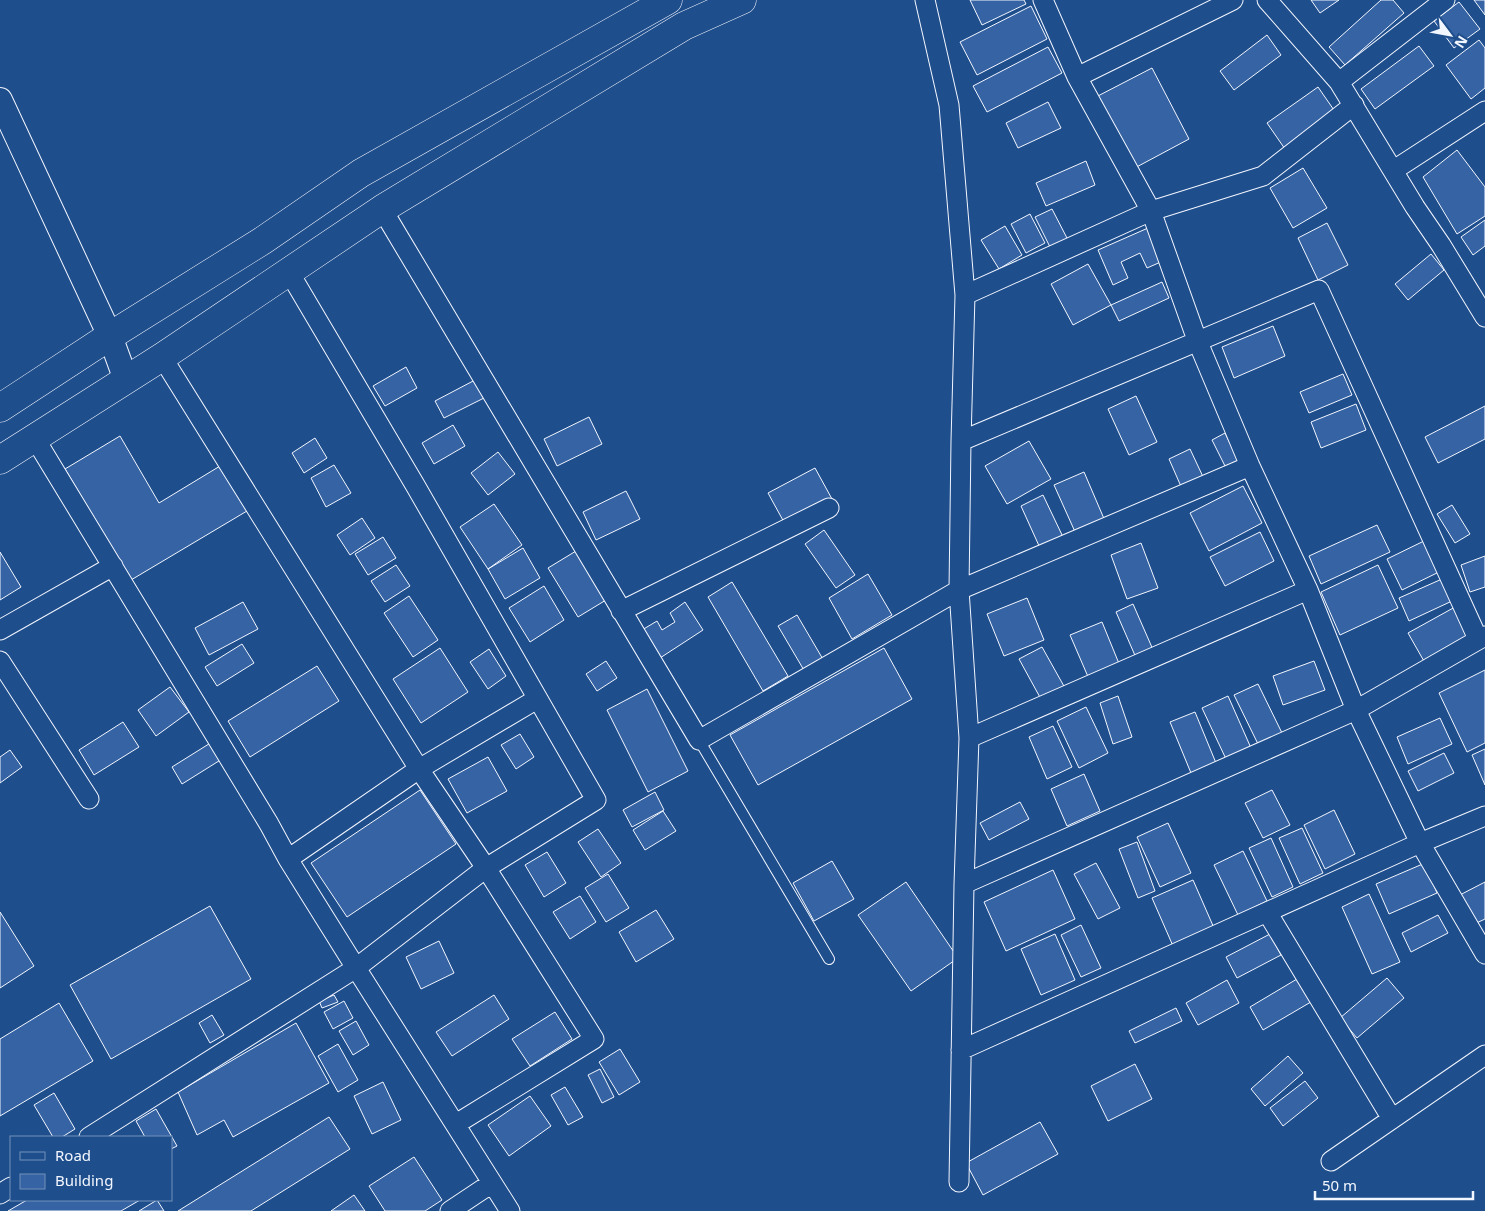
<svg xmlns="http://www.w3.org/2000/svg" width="1485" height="1211" viewBox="0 0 1485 1211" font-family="'Noto Sans',sans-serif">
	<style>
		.building { fill: #3563a3; stroke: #f2f6ff }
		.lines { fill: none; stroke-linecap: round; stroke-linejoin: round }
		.service-casing { stroke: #f2f6ff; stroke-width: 12 }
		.minor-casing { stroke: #f2f6ff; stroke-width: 21 }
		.tertiary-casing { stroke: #f2f6ff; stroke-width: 26 }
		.trunk-casing { stroke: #f2f6ff; stroke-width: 29 }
		.service { stroke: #1f4e8c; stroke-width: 10 }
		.minor { stroke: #1f4e8c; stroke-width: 19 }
		.tertiary { stroke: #1f4e8c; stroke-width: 24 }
		.trunk { stroke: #1f4e8c; stroke-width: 28 }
	</style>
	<rect width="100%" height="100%" fill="#1f4e8c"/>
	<!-- building -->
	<path class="building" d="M 970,0 L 1024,0 L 1026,4 L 982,25 Z
		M 1311,0 L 1339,0 L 1320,13 Z
		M 1381,0 L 1393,0 L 1404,13 L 1345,65 L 1329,47 Z
		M 1474,0 L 1485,0 L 1485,15 Z
		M 1459,2 L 1480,29 L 1454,48 L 1434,21 Z
		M 1031,6 L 1047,39 L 977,75 L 960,42 Z
		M 1267,35 L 1281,55 L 1234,90 L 1220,71 Z
		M 1479,40 L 1485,48 L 1485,88 L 1471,99 L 1446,65 Z
		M 1419,46 L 1434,66 L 1375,109 L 1361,89 Z
		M 1048,47 L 1062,73 L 987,112 L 973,86 Z
		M 1152,68 L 1189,139 L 1131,170 L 1094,98 Z
		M 1318,87 L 1336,113 L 1285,149 L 1267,123 Z
		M 1048,102 L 1061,128 L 1018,148 L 1006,123 Z
		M 1457,150 L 1485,187 L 1485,216 L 1457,234 L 1423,177 Z
		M 1086,161 L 1095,185 L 1046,206 L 1036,183 Z
		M 1303,168 L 1327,208 L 1293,228 L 1270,188 Z
		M 1052,209 L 1068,240 L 1051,249 L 1035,217 Z
		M 1030,214 L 1045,243 L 1026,253 L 1011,224 Z
		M 1485,220 L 1485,246 L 1473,255 L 1461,237 Z
		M 1327,223 L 1348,265 L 1318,280 L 1298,238 Z
		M 1005,226 L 1022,255 L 999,269 L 981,240 Z
		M 1148,228 L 1163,261 L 1147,268 L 1140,253 L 1121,262 L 1128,278 L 1113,285 L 1098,250 Z
		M 1431,254 L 1444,270 L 1408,300 L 1395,284 Z
		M 1088,264 L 1111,305 L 1073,325 L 1051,284 Z
		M 1162,282 L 1169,298 L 1119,321 L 1111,305 Z
		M 1273,326 L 1285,356 L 1234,378 L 1222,347 Z
		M 406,367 L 417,388 L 385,406 L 373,386 Z
		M 1343,374 L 1352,395 L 1309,413 L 1300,392 Z
		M 475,380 L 484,398 L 444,418 L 435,401 Z
		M 1136,396 L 1157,442 L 1129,455 L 1108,409 Z
		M 1356,404 L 1366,430 L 1321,448 L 1311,422 Z
		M 1485,406 L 1485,439 L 1438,463 L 1425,437 Z
		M 589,417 L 602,444 L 557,466 L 544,439 Z
		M 453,425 L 465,446 L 434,464 L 422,443 Z
		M 1225,433 L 1240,464 L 1227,470 L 1212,440 Z
		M 120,436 L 159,503 L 225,463 L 252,508 L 131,580 L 65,469 Z
		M 315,438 L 327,458 L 304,473 L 292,453 Z
		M 1029,441 L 1051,479 L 1007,504 L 985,466 Z
		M 1190,449 L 1205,481 L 1183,491 L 1169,459 Z
		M 498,452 L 515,474 L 488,495 L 471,473 Z
		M 334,465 L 351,493 L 326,507 L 311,478 Z
		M 815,468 L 832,499 L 785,524 L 768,493 Z
		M 1084,472 L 1105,521 L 1076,534 L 1054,485 Z
		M 1243,486 L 1262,523 L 1209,551 L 1190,513 Z
		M 626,491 L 640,519 L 596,540 L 583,512 Z
		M 1043,495 L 1063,537 L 1040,548 L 1021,506 Z
		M 494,504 L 522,545 L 488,569 L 460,527 Z
		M 1452,505 L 1470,534 L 1455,543 L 1437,514 Z
		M 362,518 L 375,538 L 350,555 L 337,535 Z
		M 1377,525 L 1390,552 L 1321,584 L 1309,556 Z
		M 824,530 L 855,575 L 836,588 L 805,544 Z
		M 1260,532 L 1274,561 L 1225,586 L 1210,557 Z
		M 383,537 L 396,558 L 368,575 L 355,554 Z
		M 1426,540 L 1441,571 L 1402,590 L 1387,559 Z
		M 1141,543 L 1158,588 L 1127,599 L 1111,555 Z
		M 523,548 L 540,578 L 505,599 L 488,569 Z
		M 576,551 L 606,600 L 578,617 L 548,568 Z
		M 0,552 L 21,587 L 0,600 Z
		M 1485,556 L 1485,587 L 1470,592 L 1461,565 Z
		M 396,565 L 410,586 L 385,602 L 371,581 Z
		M 1378,565 L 1398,608 L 1340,635 L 1321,592 Z
		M 868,574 L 892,615 L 852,639 L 829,598 Z
		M 1442,579 L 1452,601 L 1409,621 L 1399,598 Z
		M 732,582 L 788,676 L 763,691 L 708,597 Z
		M 544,586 L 564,620 L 530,642 L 509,608 Z
		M 409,596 L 438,640 L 413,657 L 384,613 Z
		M 1027,598 L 1044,640 L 1004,656 L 987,614 Z
		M 243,602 L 258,629 L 209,655 L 195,628 Z
		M 685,602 L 703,630 L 660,658 L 642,630 L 657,621 L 662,630 L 675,622 L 670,613 Z
		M 1133,604 L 1154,652 L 1137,660 L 1116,612 Z
		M 1455,607 L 1472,638 L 1425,663 L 1408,633 Z
		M 797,615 L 824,661 L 805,672 L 778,626 Z
		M 1102,622 L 1120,666 L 1089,679 L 1070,635 Z
		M 242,644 L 254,663 L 217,686 L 205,667 Z
		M 1042,647 L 1065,688 L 1042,701 L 1019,659 Z
		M 440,648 L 468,692 L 421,723 L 393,679 Z
		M 884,648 L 912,699 L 758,785 L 730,735 Z
		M 489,649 L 506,676 L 488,689 L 470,662 Z
		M 606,661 L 617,678 L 597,691 L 586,674 Z
		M 1314,661 L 1325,690 L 1283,705 L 1273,676 Z
		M 317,666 L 339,701 L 250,757 L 228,721 Z
		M 1485,670 L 1485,743 L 1467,752 L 1439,693 Z
		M 1258,684 L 1282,733 L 1258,744 L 1234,695 Z
		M 170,687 L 189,712 L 156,736 L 138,710 Z
		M 647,689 L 688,771 L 648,792 L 607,710 Z
		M 1118,696 L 1132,737 L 1113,744 L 1100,703 Z
		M 1228,696 L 1251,748 L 1226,759 L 1202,708 Z
		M 1086,707 L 1108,753 L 1079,768 L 1057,721 Z
		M 1195,712 L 1216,763 L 1191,773 L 1170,722 Z
		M 1440,718 L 1452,744 L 1408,764 L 1397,737 Z
		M 123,722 L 139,747 L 94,775 L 79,750 Z
		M 1053,726 L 1072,767 L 1047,779 L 1029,737 Z
		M 520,734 L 534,757 L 516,769 L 501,745 Z
		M 212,742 L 222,759 L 182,784 L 172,767 Z
		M 1485,749 L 1485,785 L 1472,755 Z
		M 10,750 L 22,767 L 0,783 L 0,757 Z
		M 1444,753 L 1454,773 L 1418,791 L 1408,771 Z
		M 488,757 L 507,791 L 467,813 L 448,779 Z
		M 1084,774 L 1100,811 L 1067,826 L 1051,789 Z
		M 420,790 L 456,844 L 347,917 L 311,863 Z
		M 1272,790 L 1290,825 L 1263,838 L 1245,803 Z
		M 655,792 L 664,810 L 632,827 L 623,810 Z
		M 1020,802 L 1029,819 L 989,840 L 980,823 Z
		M 1334,810 L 1355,854 L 1325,869 L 1304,825 Z
		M 663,811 L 676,831 L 645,850 L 633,830 Z
		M 1168,823 L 1191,873 L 1160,887 L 1137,837 Z
		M 1302,828 L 1323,873 L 1300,884 L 1279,838 Z
		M 598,829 L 621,863 L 601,877 L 578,842 Z
		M 1271,838 L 1293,887 L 1272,897 L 1249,848 Z
		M 1137,842 L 1155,891 L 1138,898 L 1119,849 Z
		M 1243,851 L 1267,901 L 1238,915 L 1214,865 Z
		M 547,852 L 566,883 L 544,897 L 525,865 Z
		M 832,861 L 854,899 L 814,921 L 793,883 Z
		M 1096,863 L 1120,908 L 1098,919 L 1074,874 Z
		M 1425,863 L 1437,893 L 1389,914 L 1376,884 Z
		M 1053,870 L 1075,919 L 1006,951 L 984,902 Z
		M 608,874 L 629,908 L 606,922 L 585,888 Z
		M 1193,880 L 1214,928 L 1173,946 L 1152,898 Z
		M 906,882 L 958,958 L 911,991 L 858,915 Z
		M 1485,882 L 1485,919 L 1470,926 L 1456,897 Z
		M 1369,894 L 1400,962 L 1372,974 L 1342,907 Z
		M 580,896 L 596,922 L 570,939 L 553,912 Z
		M 210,906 L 251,979 L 111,1059 L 70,985 Z
		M 656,910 L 674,939 L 636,962 L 619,932 Z
		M 0,912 L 34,966 L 0,988 Z
		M 1438,915 L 1448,933 L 1411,952 L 1402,933 Z
		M 1081,925 L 1101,968 L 1081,977 L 1061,935 Z
		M 1055,934 L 1075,980 L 1041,995 L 1021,949 Z
		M 1270,934 L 1281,955 L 1237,978 L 1226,957 Z
		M 439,941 L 454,973 L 421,989 L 406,957 Z
		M 1302,976 L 1316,999 L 1263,1030 L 1250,1007 Z
		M 1387,978 L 1404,998 L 1357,1038 L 1340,1018 Z
		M 1227,980 L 1239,1003 L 1198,1025 L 1186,1003 Z
		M 334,995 L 338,1002 L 322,1008 L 319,1001 Z
		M 494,995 L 509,1019 L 452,1056 L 436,1032 Z
		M 344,1001 L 353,1018 L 333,1029 L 324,1012 Z
		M 59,1003 L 93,1061 L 0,1116 L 0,1039 Z
		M 1176,1008 L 1182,1021 L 1135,1043 L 1129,1031 Z
		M 555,1012 L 572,1039 L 530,1066 L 512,1039 Z
		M 212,1015 L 224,1035 L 210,1043 L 199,1023 Z
		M 356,1021 L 369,1045 L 353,1055 L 339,1031 Z
		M 296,1023 L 329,1083 L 233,1137 L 224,1120 L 197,1135 L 178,1092 Z
		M 338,1044 L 358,1080 L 338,1092 L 318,1056 Z
		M 620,1049 L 640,1082 L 619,1095 L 599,1062 Z
		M 1288,1056 L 1303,1073 L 1265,1106 L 1251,1089 Z
		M 1135,1064 L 1152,1099 L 1108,1121 L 1091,1086 Z
		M 600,1069 L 614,1097 L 602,1103 L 588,1075 Z
		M 1305,1081 L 1318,1098 L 1283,1126 L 1270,1108 Z
		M 383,1082 L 401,1120 L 372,1134 L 354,1096 Z
		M 565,1087 L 583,1117 L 568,1125 L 551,1095 Z
		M 54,1093 L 75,1129 L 62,1137 L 53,1137 L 34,1105 Z
		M 530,1096 L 551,1126 L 509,1156 L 488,1125 Z
		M 156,1109 L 177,1146 L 171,1149 L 171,1137 L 145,1137 L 136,1121 Z
		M 329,1117 L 350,1149 L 251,1211 L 178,1211 Z
		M 1040,1122 L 1058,1154 L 983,1195 L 966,1163 Z
		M 414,1157 L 442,1200 L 425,1211 L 385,1211 L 369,1186 Z
		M 354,1195 L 365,1211 L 331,1211 Z
		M 27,1200 L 140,1200 L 121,1211 L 8,1211 Z
		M 157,1200 L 164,1211 L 139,1211 Z"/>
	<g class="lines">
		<defs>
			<path id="service" d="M 699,740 L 829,959"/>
			<path id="minor" d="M 925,0 L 949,105 L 965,295 L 961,441 L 959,590 L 969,738 L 964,884 L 959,1182
				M 1043,0 L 1077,77 L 1151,211 L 1197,340 L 1250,466 L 1308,590 L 1356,710 L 1420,843 L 1485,954
				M 1267,0 L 1339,82 L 1415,207 L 1441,245 L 1485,317
				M 1077,77 L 1233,0
				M 1339,82 L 1445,0
				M 1394,170 L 1485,111
				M 382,209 L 699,740 L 959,590 L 1250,466
				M 965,295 L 1151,211 L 1263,176 L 1354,105
				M 162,357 L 419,769 L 486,868 L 594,1039 L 456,1124
				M 34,437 L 269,824 L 288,859 L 356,968 L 510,1211
				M 961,441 L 1319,290 L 1478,639
				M 621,611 L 829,508
				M 0,630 L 113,566
				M 0,661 L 89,799
				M 969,738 L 1308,590
				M 288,859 L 419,769 L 537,699
				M 964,884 L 1356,710 L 1485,636
				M 1267,912 L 1392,1119
				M 961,1050 L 1420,843 L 1485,816
				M 89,1137 L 356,968 L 486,868 L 596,800 L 415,485 L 289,272
				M 1331,1161 L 1485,1055
				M 0,1194 L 11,1187
				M 450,1211 L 492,1183"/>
			<path id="tertiary" d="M 0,100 L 110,336 L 126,380"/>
			<path id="trunk" d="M 0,408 L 110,336 L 262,241 L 361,173 L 668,0
				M 0,460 L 162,357 L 382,209 L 684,26 L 742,0"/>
		</defs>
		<!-- service casing -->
		<use href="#service" class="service-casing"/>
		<!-- minor casing -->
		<use href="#minor" class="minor-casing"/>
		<!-- tertiary casing -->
		<use href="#tertiary" class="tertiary-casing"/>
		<!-- trunk casing -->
		<use href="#trunk" class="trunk-casing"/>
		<!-- service -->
		<use href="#service" class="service"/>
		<!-- minor -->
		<use href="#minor" class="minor"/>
		<!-- tertiary -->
		<use href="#tertiary" class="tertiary"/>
		<!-- trunk -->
		<use href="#trunk" class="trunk"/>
	</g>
	<!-- legend -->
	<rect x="10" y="1136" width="162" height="65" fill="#1f4e8c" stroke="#7391ba"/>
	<rect x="20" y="1152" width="25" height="8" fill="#1f4e8c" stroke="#7391ba"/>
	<text x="55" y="1161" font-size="15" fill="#f2f6ff">Road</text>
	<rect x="20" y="1174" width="25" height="15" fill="#3563a3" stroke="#7391ba"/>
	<text x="55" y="1186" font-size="15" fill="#f2f6ff">Building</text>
	<!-- north arrow -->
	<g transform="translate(1450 35) rotate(122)" stroke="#1f4e8c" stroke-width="4" paint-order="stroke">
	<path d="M0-4L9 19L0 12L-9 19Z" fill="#f2f6ff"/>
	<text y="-8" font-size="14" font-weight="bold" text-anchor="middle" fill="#f2f6ff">N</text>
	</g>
	<!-- scale -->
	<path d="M1315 1191v8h158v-8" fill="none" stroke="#f2f6ff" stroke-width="2.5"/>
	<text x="1322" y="1191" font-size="15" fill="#f2f6ff" stroke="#1f4e8c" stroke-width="4" paint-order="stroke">50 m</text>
</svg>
